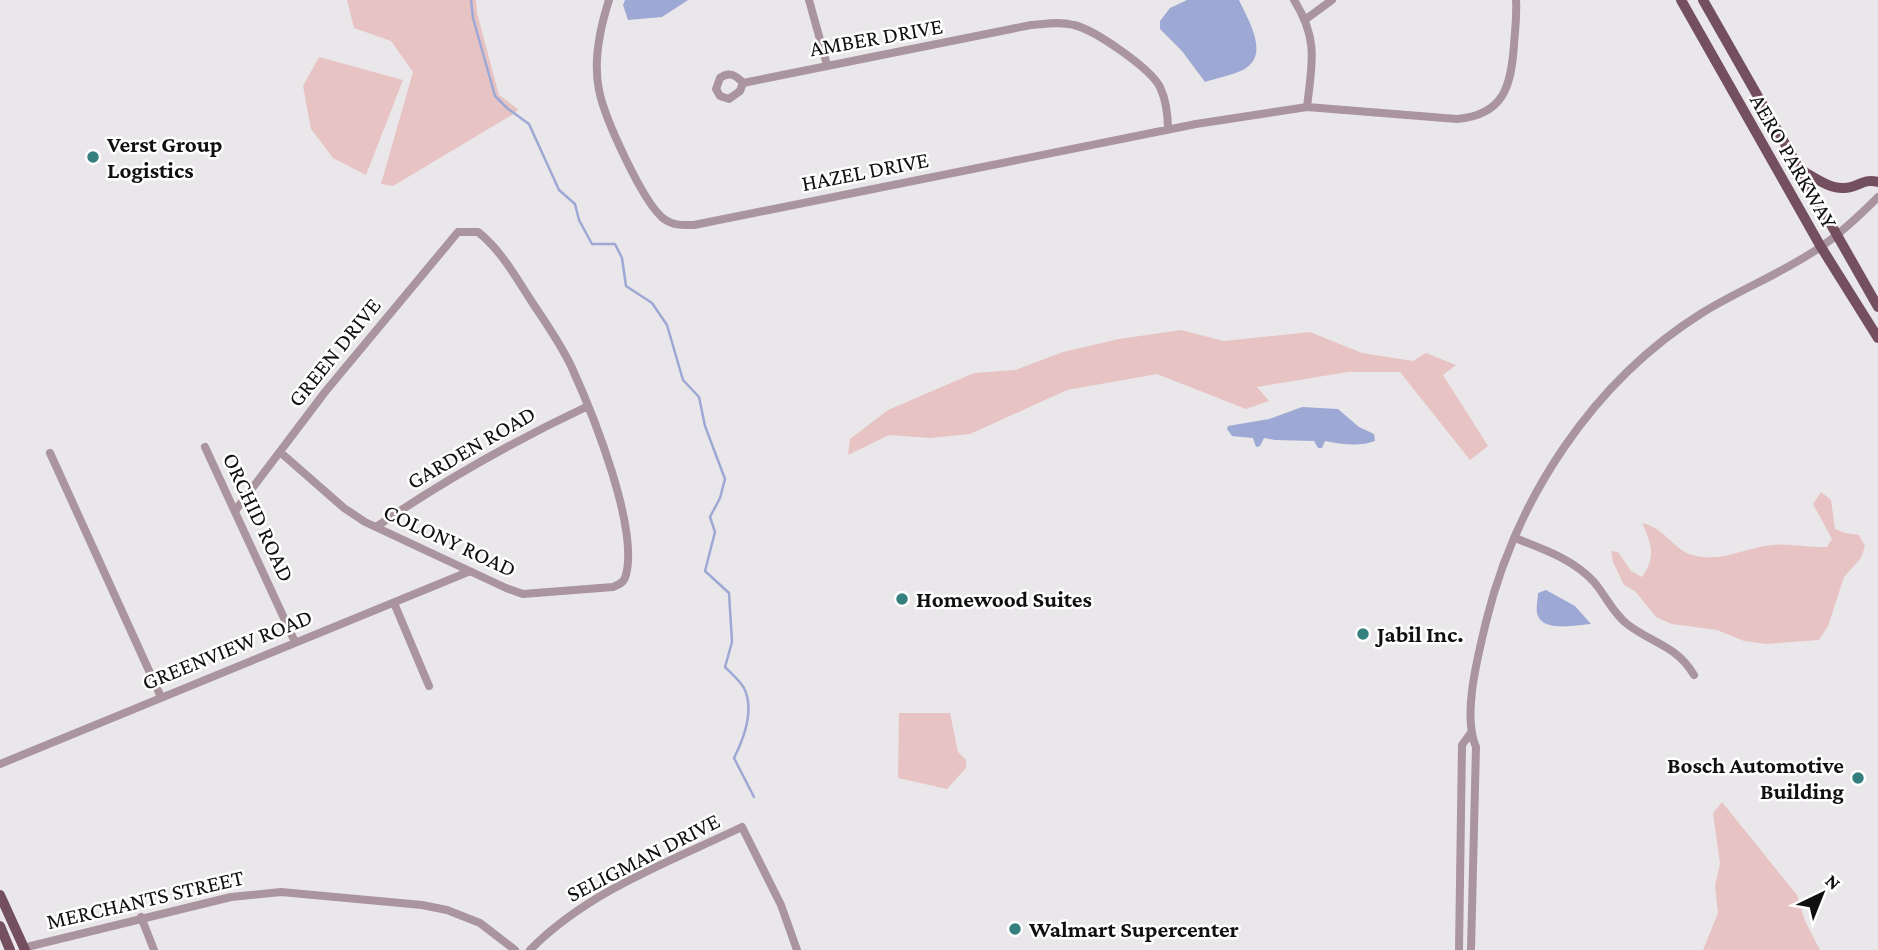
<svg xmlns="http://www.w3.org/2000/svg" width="1878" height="950" viewBox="0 0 1878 950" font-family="'Crimson Pro',serif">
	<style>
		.green { fill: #e7c3c3 }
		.water { fill: #9ea8d4 }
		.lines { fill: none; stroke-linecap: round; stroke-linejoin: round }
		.stream { stroke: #9ea8d4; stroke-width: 2.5 }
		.minor { stroke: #aa949d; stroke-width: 8 }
		.major { stroke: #74505f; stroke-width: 10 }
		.poi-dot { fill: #367f7f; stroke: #fff; stroke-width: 2.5 }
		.labels { text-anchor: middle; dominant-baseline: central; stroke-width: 5; stroke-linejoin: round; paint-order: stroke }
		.street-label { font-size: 23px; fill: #111011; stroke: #fff }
		.poi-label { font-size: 23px; font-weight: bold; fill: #111011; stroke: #fff; text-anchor: start }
	</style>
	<rect width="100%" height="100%" fill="#eae7ea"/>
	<!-- green -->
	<path class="green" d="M 347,0 L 476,0 L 477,13 L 499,95 L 518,109 L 515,113 L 393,186 L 381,184 L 413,72 L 391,41 L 354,28 Z
		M 319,57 L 403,80 L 366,175 L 333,158 L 311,129 L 303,86 Z
		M 1181,330 L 1224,341 L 1310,332 L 1362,353 L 1413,361 L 1426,353 L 1456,365 L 1443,375 L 1488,446 L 1470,460 L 1400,372 L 1348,372 L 1257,387 L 1269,401 L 1246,409 L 1157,374 L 1067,390 L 970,434 L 930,438 L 889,435 L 848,455 L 850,439 L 888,410 L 974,373 L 1015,370 L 1063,352 L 1119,339 Z
		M 1821,492 L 1831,500 L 1835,529 L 1845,533 L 1859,535 L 1865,546 L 1861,558 L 1844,577 L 1828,626 L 1819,640 L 1766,644 L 1744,641 L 1717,630 L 1672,624 L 1656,617 L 1635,591 L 1624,585 L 1613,562 L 1611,551 L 1618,552 L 1631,571 L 1642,577 C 1656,558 1652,544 1642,523 C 1665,528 1674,550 1692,555 C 1722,563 1743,548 1772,545 C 1790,543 1809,548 1827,547 L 1832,539 L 1813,504 Z
		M 899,713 L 950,713 L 958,752 L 966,760 L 966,768 L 947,789 L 898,778 Z
		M 1722,802 L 1797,895 L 1805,921 L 1820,950 L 1703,950 L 1718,913 L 1715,886 L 1720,864 L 1713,813 Z"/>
	<!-- water -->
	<path class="water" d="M 625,0 L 688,0 L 662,17 L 628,20 L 623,5 Z
		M 1187,0 L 1239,0 C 1248,20 1271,55 1243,70 C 1232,75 1217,78 1205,82 L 1182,51 L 1160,29 L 1160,21 L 1170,8 Z
		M 1302,407 L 1338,409 L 1359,427 L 1374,434 L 1375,441 C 1360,447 1340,444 1325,441 L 1322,448 L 1318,448 L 1314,441 L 1275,440 L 1264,438 L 1260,446 L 1256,447 L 1253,438 L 1232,436 L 1227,429 L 1228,426 L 1269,419 Z
		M 1546,590 L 1575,606 L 1591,624 C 1578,625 1544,632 1538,616 C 1535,610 1538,600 1538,593 Z"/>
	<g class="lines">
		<!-- stream -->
		<path class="stream" d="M 471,0 L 473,18 L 495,96 L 507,108 L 529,124 L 559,190 L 575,204 L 579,220 L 592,244 L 615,244 L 622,258 L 626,286 L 652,303 L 667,325 L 683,380 L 699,397 L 705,426 L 725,479 L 720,498 L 710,517 L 715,532 L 705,571 L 729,593 L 732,642 L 725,667 C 731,673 740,681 744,688 C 755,710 744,738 734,758 L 754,797"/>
		<!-- minor -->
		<path class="minor" d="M 609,0 C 600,28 593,61 599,90 C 604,117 643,203 664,219 C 674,226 683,225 694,225 L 1196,124 L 1307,107 L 1457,119 C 1504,115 1511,86 1514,45 C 1515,30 1517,15 1516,0
			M 809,0 L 827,65
			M 1294,0 C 1319,40 1312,63 1307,107
			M 1306,19 L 1332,0
			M 743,83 L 740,91 L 729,99 L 720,96 L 716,89 L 720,78 C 729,71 736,75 743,83 L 1031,25 C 1045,24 1059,21 1074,25 C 1095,30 1150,68 1160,87 C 1166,100 1168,116 1168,130
			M 205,447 L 295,642
			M 50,453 L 161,697
			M 235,511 L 325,392 L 458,232 L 478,232 C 500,249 515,276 530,299 C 545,322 561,344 572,368 C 592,412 641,532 625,578 C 623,583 618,585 613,587 L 523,594 L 506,588 L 365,522 L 344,508 L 280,452
			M 376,527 C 443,481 514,441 588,406
			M 1515,538 C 1543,549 1573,559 1594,582 C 1606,596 1612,612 1627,624 C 1653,644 1676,645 1694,675
			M 394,603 L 429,686
			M 0,764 L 468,572
			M 141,917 L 154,950
			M 23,948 L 231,897 L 281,892 L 422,905 L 447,910 L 480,923 L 515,950
			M 530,950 C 588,891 669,862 742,827 L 781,905 L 797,950
			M 1459,950 L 1462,745 L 1470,734
			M 1471,950 L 1476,747 C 1462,715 1478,656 1486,622 C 1516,499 1593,381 1702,313 C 1741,289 1785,272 1822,246 C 1842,232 1861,214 1878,197"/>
		<!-- major -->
		<path class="major" d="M 1681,0 L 1821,247 L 1878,338
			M 1703,0 L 1878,307
			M 1801,170 C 1814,177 1829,189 1844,188 C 1858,188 1862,178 1878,182
			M 0,895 L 25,950
			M 0,926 L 10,950"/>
	</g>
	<!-- markers -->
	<g class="poi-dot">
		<circle cx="93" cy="157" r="7"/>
		<circle cx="902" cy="599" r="7"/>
		<circle cx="1363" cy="634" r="7"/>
		<circle cx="1858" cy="778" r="7"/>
		<circle cx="1015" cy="929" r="7"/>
	</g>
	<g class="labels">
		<!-- street labels -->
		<g class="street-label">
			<text transform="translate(876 37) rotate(-10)">AMBER DRIVE</text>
			<text transform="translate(1794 161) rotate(60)">AERO PARKWAY</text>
			<text transform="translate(865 171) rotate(-11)">HAZEL DRIVE</text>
			<text transform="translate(334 352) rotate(-51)">GREEN DRIVE</text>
			<text transform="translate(471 447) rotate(-30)">GARDEN ROAD</text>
			<text transform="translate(259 517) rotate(65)">ORCHID ROAD</text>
			<text transform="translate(450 540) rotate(25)">COLONY ROAD</text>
			<text transform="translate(227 649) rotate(-22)">GREENVIEW ROAD</text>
			<text transform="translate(643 857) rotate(-27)">SELIGMAN DRIVE</text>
			<text transform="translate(145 899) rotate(-13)">MERCHANTS STREET</text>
		</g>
		<!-- poi labels -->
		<g class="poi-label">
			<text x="107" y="144">Verst Group<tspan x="107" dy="26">Logistics</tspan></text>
			<text x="916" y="599">Homewood Suites</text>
			<text x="1377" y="634">Jabil Inc.</text>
			<text x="1844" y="765" text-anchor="end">Bosch Automotive<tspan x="1844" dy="26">Building</tspan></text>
			<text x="1029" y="929">Walmart Supercenter</text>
		</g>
	</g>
	<!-- north arrow -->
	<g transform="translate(1822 894) rotate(43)" stroke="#ffffff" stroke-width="5" paint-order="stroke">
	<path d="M0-5L12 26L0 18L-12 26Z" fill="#111011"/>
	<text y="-10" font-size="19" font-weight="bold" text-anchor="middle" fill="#111011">N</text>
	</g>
</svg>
